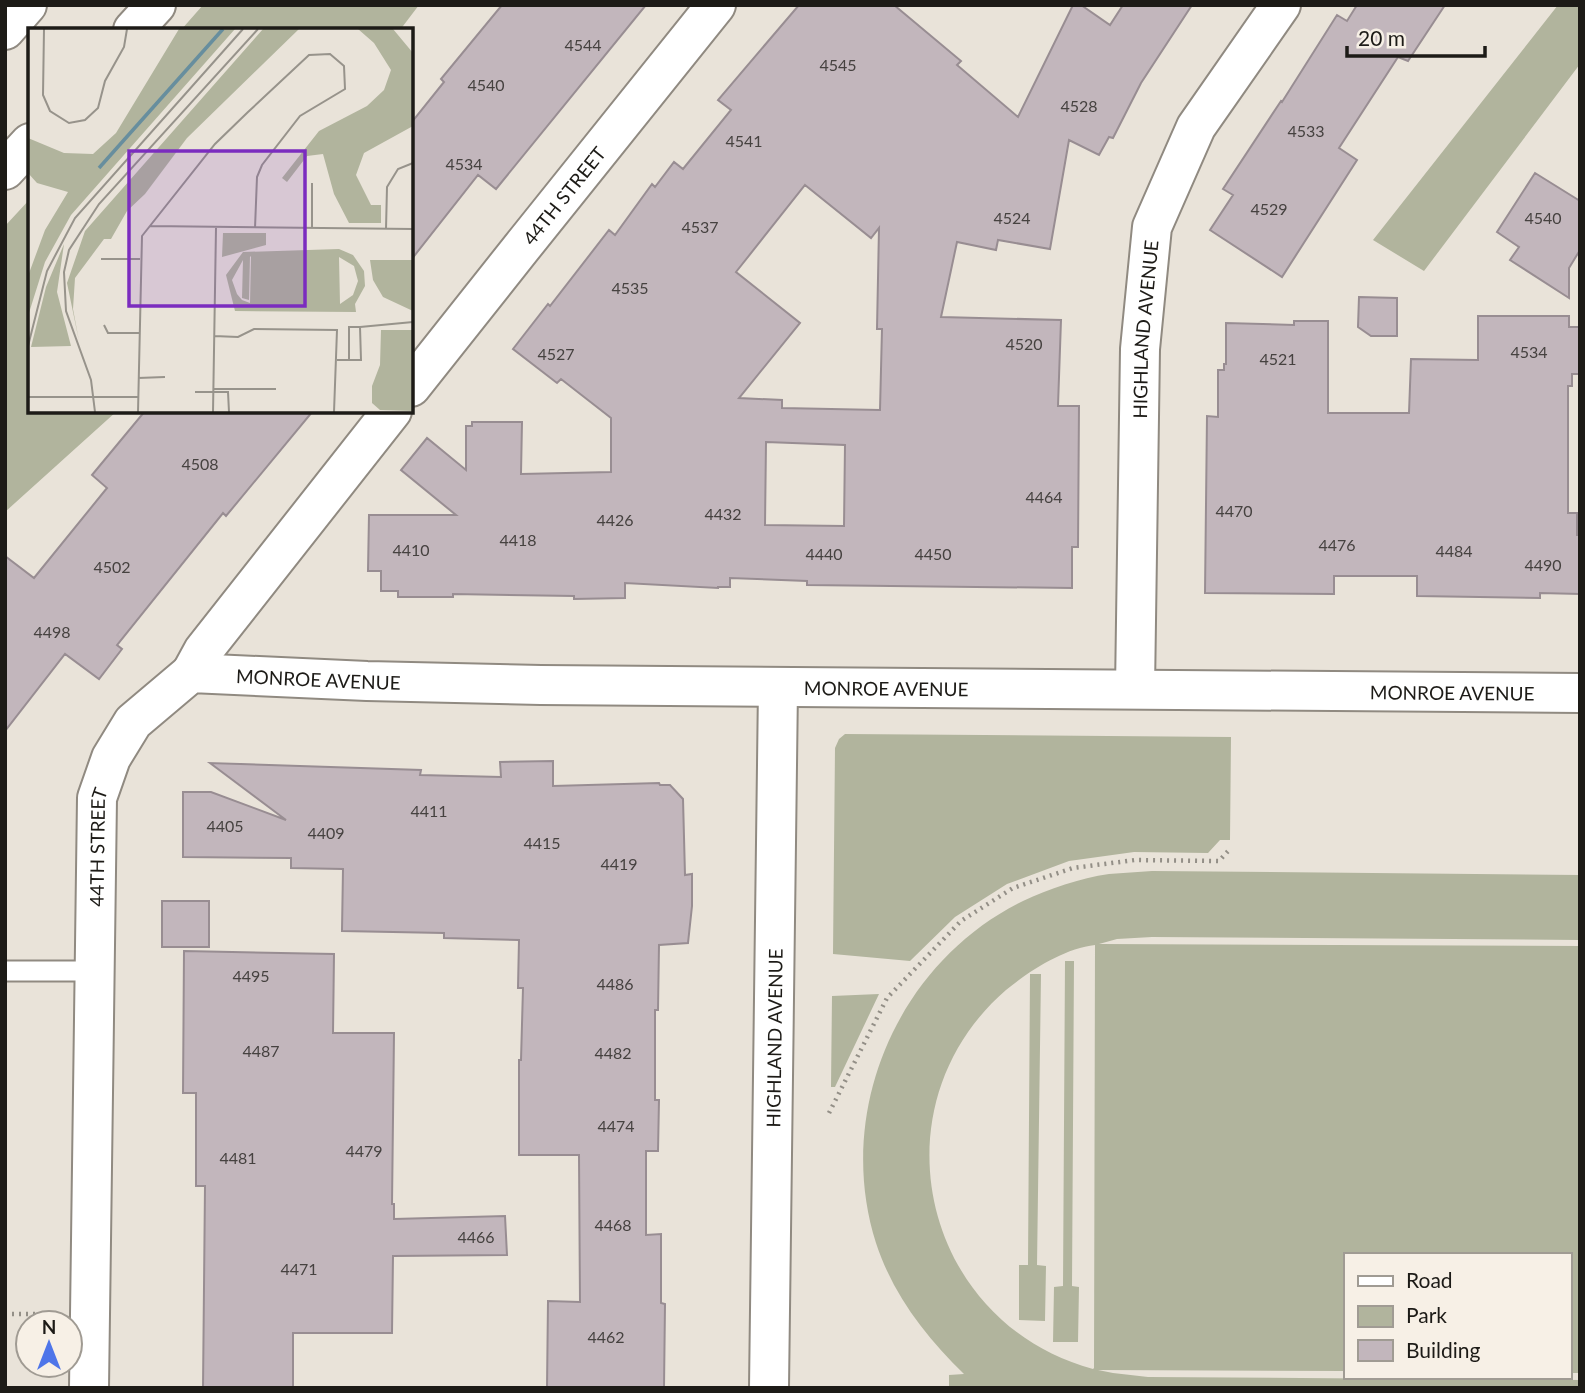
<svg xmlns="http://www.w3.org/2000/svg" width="1585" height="1393" viewBox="0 0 1585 1393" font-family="Lato,sans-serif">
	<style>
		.green { fill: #b1b49d; fill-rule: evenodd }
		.building { fill: #c2b6bc; stroke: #988d92; stroke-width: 2; fill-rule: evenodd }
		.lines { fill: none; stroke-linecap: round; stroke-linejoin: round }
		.lane-casing { stroke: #908a81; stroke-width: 23 }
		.street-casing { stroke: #908a81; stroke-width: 42 }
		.secondary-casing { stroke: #908a81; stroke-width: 42 }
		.primary-casing { stroke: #908a81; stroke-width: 42 }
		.path { stroke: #938f87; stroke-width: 4.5; stroke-dasharray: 2 5; stroke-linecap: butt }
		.lane { stroke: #fff; stroke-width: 19 }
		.street { stroke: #fff; stroke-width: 38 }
		.secondary { stroke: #fff; stroke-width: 38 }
		.primary { stroke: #fff; stroke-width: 38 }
		.labels { text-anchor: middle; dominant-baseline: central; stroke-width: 5; stroke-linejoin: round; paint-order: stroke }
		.number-label { font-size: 16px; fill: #464240 }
		.street-label { font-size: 19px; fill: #1d1b17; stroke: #f7f0e6 }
		.inset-river { fill: none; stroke: #678e9e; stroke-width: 3.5 }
		.inset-road { fill: none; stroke: #97938b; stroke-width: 2 }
		.view { fill: #7b2cbf; fill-opacity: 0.15; stroke: #7b2cbf; stroke-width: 3.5 }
		.inset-edge { fill: none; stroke: #1d1b17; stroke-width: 3.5 }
	</style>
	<rect width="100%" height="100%" fill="#e9e3d9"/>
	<!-- green -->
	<path class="green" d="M 203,5 L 419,5 L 400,30 L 181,30 Z
		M 1558,5 L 1580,5 L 1580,64 L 1424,271 L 1373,240 Z
		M 30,199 L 30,411 L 117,411 L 5,512 L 5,226 Z
		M 845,734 L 1231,737 L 1230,840 L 1220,840 L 1208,853 L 1134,852 L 1069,861 L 1007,884 L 955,917 L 910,961 L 833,954 L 835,748 L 839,739 Z
		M 1152,871 L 1580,875 L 1580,940 L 1152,937 L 1117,939 L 1099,944 L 1580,946 L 1580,1373 L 1569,1373 L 1569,1255 L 1345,1255 L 1345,1371 L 1098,1370 L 1113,1373 L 1148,1377 L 1580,1380 L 1580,1388 L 949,1388 L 949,1375 L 964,1374 C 926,1337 893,1295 876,1243 C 834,1111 898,962 1023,901 C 1049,889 1080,878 1109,874 C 1123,873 1138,872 1152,871 ZM 1095,945 L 1094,1368 L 1093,1369 C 922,1323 872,1106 1006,990 C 1029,971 1065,948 1095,945 Z
		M 1065,961 L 1074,961 L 1072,1286 L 1079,1287 L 1078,1342 L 1053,1342 L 1054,1287 L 1063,1286 Z
		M 1030,974 L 1041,974 L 1037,1265 L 1046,1266 L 1045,1321 L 1019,1320 L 1019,1265 L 1028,1265 Z
		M 879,994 L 835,1087 L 831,1087 L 832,996 Z"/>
	<!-- building -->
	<path class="building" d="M 502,5 L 646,5 L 496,189 L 478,175 L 411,260 L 411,123 L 444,82 L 441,79 Z
		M 799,5 L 894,5 L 961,61 L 957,65 L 1018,117 L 1073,5 L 1081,5 L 1110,25 L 1123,5 L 1192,5 L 1141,83 L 1113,138 L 1109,137 L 1099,155 L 1069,140 L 1050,249 L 998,240 L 996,250 L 957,242 L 941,317 L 1061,320 L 1058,406 L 1079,406 L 1078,547 L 1072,547 L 1072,588 L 807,585 L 807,581 L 730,578 L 730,587 L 718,587 L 718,588 L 625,583 L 625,598 L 574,599 L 574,596 L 453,594 L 453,597 L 398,597 L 398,591 L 381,591 L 381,571 L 368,571 L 369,515 L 456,515 L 401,470 L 427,438 L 466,470 L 466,426 L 472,426 L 472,422 L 522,422 L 521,474 L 611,472 L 611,418 L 561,379 L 557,383 L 513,349 L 548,304 L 550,306 L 609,230 L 615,235 L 652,184 L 655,187 L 674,162 L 683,169 L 731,110 L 718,100 ZM 805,185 L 871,238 L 879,228 L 877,329 L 882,329 L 880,410 L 782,408 L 782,400 L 739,398 L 800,323 L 736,272 ZM 766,442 L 845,445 L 844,526 L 765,525 Z
		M 1357,5 L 1445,5 L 1408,61 L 1398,57 L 1339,148 L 1357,160 L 1282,277 L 1210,230 L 1233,195 L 1223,189 L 1281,101 L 1282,102 L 1337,15 L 1347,21 Z
		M 1535,173 L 1580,201 L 1580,250 L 1569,268 L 1569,298 L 1510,260 L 1519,247 L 1497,232 Z
		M 1359,297 L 1397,298 L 1397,336 L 1371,336 L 1358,327 Z
		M 1478,316 L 1569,316 L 1569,327 L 1580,327 L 1580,374 L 1572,374 L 1572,386 L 1568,386 L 1568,513 L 1577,513 L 1577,535 L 1580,535 L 1580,594 L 1540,593 L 1540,598 L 1417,596 L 1417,576 L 1334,576 L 1334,594 L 1205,593 L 1207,416 L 1218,417 L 1218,370 L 1224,370 L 1224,364 L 1226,364 L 1226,323 L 1294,325 L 1294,321 L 1328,321 L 1328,413 L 1409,413 L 1411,359 L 1478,360 Z
		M 145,411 L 313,411 L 226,516 L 223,513 L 117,645 L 122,649 L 99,679 L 65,654 L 5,731 L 5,556 L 34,578 L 107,488 L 92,475 Z
		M 553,761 L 553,786 L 659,783 L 660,785 L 670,785 L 683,799 L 685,875 L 692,874 L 692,906 L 688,943 L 659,945 L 658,1010 L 655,1010 L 655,1100 L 659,1100 L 658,1151 L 646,1151 L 646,1235 L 661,1234 L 661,1303 L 665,1304 L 664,1388 L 547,1388 L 548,1301 L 580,1302 L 579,1155 L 519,1155 L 519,1060 L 521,1060 L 523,988 L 518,988 L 519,940 L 444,938 L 444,933 L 342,931 L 343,869 L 291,868 L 291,858 L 183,857 L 183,792 L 211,792 L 286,820 L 210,763 L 421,770 L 420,775 L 501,777 L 500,762 Z
		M 162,901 L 209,901 L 209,947 L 162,947 Z
		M 184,951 L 334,954 L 333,1033 L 394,1033 L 392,1204 L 394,1204 L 394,1219 L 505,1216 L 507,1255 L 393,1256 L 392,1333 L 293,1333 L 293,1388 L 203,1388 L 205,1186 L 196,1186 L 196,1093 L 183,1093 Z"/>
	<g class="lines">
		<defs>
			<path id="lane" d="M 5,971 L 95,971"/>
			<g id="street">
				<path id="s1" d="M 411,387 L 522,247 L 716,5"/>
				<path d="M 191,673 L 203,651 L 392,411"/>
				<path id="s2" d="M 1135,689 L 1140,349 L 1152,227 L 1196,127 L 1281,5"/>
				<path id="s3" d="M 769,1388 L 778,687"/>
			</g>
			<g id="secondary">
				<path id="s4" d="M 89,1388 L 97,798 L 111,758 L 133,722 L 191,673 L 367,681 L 541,685 L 1580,693"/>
			</g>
			<path id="primary" d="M 5,30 L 27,5
				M 133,30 L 156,5
				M 5,170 L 30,143"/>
		</defs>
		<!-- lane casing -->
		<use href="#lane" class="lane-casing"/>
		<!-- street casing -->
		<use href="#street" class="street-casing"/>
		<!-- secondary casing -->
		<use href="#secondary" class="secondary-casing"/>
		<!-- primary casing -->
		<use href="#primary" class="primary-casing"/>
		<!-- path -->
		<path class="path" d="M 829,1113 L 887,998 L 961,921 L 1013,888 L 1073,868 L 1135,860 L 1219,861 L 1230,849
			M 5,1314 L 37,1314"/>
		<!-- lane -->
		<use href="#lane" class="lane"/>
		<!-- street -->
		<use href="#street" class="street"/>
		<!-- secondary -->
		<use href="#secondary" class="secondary"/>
		<!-- primary -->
		<use href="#primary" class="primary"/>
	</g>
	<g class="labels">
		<!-- number labels -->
		<g class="number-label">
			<text x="583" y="44">4544</text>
			<text x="838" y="64">4545</text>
			<text x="486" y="84">4540</text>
			<text x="1079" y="105">4528</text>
			<text x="1306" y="130">4533</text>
			<text x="744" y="140">4541</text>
			<text x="464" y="163">4534</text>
			<text x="1269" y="208">4529</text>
			<text x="1012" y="217">4524</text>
			<text x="1543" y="217">4540</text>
			<text x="700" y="226">4537</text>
			<text x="630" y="287">4535</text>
			<text x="1024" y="343">4520</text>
			<text x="1529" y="351">4534</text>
			<text x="556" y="353">4527</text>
			<text x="1278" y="358">4521</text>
			<text x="200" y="463">4508</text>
			<text x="1044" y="496">4464</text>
			<text x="1234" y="510">4470</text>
			<text x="723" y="513">4432</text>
			<text x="615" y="519">4426</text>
			<text x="518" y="539">4418</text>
			<text x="1337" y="544">4476</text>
			<text x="411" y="549">4410</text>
			<text x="1454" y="550">4484</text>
			<text x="824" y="553">4440</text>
			<text x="933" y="553">4450</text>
			<text x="1543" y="564">4490</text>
			<text x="112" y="566">4502</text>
			<text x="52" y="631">4498</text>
			<text x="429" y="810">4411</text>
			<text x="225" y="825">4405</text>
			<text x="326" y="832">4409</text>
			<text x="542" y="842">4415</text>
			<text x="619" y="863">4419</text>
			<text x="251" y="975">4495</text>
			<text x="615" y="983">4486</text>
			<text x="261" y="1050">4487</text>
			<text x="613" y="1052">4482</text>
			<text x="616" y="1125">4474</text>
			<text x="364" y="1150">4479</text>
			<text x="238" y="1157">4481</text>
			<text x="613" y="1224">4468</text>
			<text x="476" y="1236">4466</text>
			<text x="299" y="1268">4471</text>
			<text x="606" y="1336">4462</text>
		</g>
		<!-- street labels -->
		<g class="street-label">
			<text stroke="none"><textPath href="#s1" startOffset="245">44TH STREET</textPath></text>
			<text stroke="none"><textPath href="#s2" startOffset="360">HIGHLAND AVENUE</textPath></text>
			<text stroke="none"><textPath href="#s4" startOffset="878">MONROE AVENUE</textPath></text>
			<text stroke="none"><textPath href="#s4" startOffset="1446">MONROE AVENUE</textPath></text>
			<text stroke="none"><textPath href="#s4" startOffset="2012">MONROE AVENUE</textPath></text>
			<text stroke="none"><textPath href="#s4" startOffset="541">44TH STREET</textPath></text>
			<text stroke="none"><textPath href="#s3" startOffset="350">HIGHLAND AVENUE</textPath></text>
		</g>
	</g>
	<!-- overview -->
	<g transform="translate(28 28)">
		<rect width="385" height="385" fill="#e9e3d9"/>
		<path d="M 151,1 L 207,1 L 43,187 L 17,234 L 0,288 L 0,248 L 17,202 L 40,164 L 9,155 L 0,145 L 0,110 L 36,125 L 65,126 L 88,105 ZM 235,1 L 271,1 L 159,110 L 117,166 L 99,183 L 83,211 L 76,211 L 47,250 L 45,281 L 51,313 L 39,255 L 57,203 ZM 330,1 L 365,1 L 385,25 L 385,98 L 336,125 L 328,147 L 343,177 L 353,177 L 353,195 L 321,195 L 306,166 L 295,126 L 279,128 L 259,154 L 254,150 L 291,103 L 339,78 L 356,62 L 363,42 L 346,15 ZM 195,205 L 238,205 L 238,217 L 194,229 ZM 36,216 L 29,264 L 43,318 L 3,319 L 18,259 ZM 311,221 L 325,227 L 336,243 L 337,258 L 327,276 L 328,284 L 207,283 L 198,247 L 215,224 ZM 222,228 L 223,229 L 222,275 L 214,272 L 209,266 L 204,252 L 215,232 L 214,270 L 221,272 ZM 311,229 L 326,238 L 330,253 L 325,267 L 312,276 ZM 342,232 L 385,232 L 385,283 L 355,269 L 345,252 ZM 353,302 L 385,302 L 385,383 L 352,382 L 344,375 L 344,358 L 352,337 Z" fill="#b1b49d" fill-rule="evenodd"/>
		<path class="inset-river" d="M 71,140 L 195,1"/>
		<path class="inset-road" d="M 16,1 L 15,67 L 22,83 L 41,95 L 57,92 L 70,80 L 77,53 L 96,19 L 99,1M 122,198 L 385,201M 284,200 L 284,155M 358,201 L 359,159 L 370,141 L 385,135M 73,231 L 112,231M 76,297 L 80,305 L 111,305M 332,299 L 385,294M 186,308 L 210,309 L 226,301 L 309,302 L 306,384M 0,318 L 19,243 L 47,190 L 215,1M 309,332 L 333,332 L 332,299 L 321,299 L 321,332M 110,350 L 137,349M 186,361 L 248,361M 167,364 L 200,364 L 201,384M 0,369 L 67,369M 67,369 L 110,369M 67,384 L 63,352 L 38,283 L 36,244 L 41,222 L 71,176 L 230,1M 110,384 L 114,208 L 187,116 L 220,84 L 281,27 L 302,26 L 316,38 L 317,61 L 272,88 L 234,137 L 229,149 L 227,200M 185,384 L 188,200"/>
		<path class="view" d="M 101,123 L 277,123 L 277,278 L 101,278 Z"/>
		<rect width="385" height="385" class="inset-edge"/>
	</g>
	<!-- border -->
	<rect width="1585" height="1393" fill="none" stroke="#1d1b17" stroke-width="14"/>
	<!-- legend -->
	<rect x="1344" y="1253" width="228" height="126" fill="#f7f0e6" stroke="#a09b93" stroke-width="2"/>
	<rect x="1358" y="1276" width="35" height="10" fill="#ffffff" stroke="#a09b93" stroke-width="2"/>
	<text x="1406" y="1288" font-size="21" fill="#1d1b17">Road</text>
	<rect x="1358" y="1306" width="35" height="21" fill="#b1b49d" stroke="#a09b93" stroke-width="2"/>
	<text x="1406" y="1323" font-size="21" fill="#1d1b17">Park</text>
	<rect x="1358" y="1340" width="35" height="21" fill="#c2b6bc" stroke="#a09b93" stroke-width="2"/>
	<text x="1406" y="1358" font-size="21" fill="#1d1b17">Building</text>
	<!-- north arrow -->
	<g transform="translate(49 1344)"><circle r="33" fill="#f7f0e6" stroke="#a09b93" stroke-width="2"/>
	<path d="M0-5L12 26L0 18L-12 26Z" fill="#4e75e9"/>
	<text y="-10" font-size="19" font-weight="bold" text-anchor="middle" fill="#1d1b17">N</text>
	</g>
	<!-- scale -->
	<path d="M1347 46v10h138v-10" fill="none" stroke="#1d1b17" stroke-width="3.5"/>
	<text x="1358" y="46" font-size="21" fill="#1d1b17" stroke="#f7f0e6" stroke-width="5" paint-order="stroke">20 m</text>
</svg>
